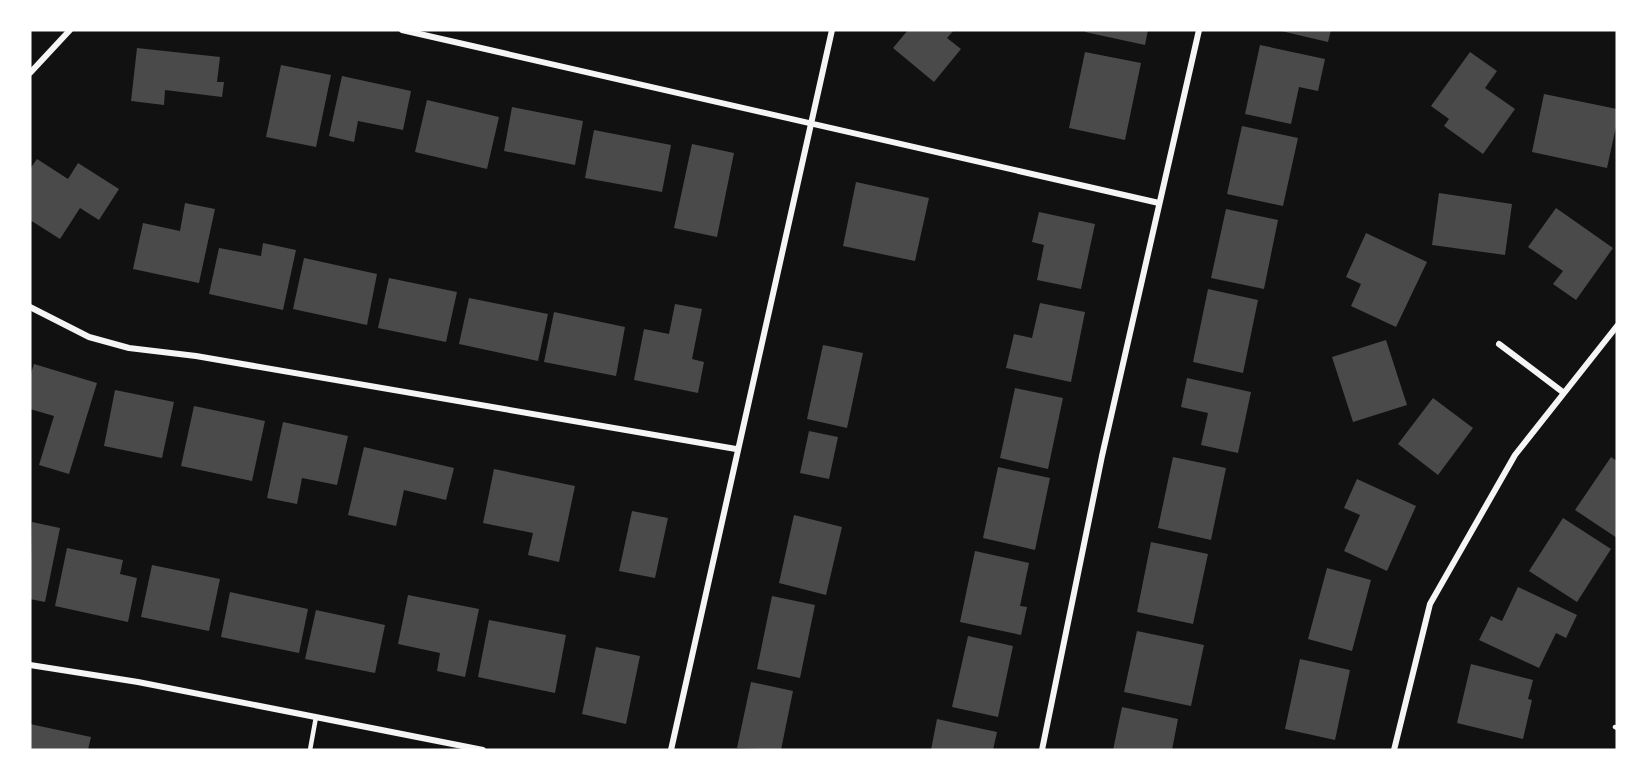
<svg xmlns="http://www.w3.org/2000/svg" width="1647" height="780" viewBox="0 0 1647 780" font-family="Manrope,sans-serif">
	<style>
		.building { fill: #4a4a4a }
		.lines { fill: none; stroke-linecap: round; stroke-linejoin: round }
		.service { stroke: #f5f5f5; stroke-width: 4.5 }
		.minor { stroke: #f5f5f5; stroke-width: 6 }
	</style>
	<rect width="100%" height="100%" fill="#111"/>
	<!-- building -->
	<path class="building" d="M 908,30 L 954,30 L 947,38 L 961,49 L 934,82 L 893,48 Z
		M 1085,30 L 1148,30 L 1145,45 L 1085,32 Z
		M 1277,30 L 1331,30 L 1328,42 Z
		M 1260,45 L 1325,59 L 1318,91 L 1299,87 L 1291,124 L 1245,114 Z
		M 137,48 L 220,57 L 217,82 L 224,82 L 222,97 L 165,90 L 164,105 L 131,101 Z
		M 1085,52 L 1141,63 L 1125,140 L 1069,128 Z
		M 1470,52 L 1497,71 L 1485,88 L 1515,109 L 1483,154 L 1444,126 L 1449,119 L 1431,106 Z
		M 281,65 L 331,75 L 316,147 L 266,137 Z
		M 342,76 L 411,91 L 403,130 L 358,121 L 354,142 L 329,136 Z
		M 1544,94 L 1617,109 L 1617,122 L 1607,168 L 1532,152 Z
		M 427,100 L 499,117 L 487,169 L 415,152 Z
		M 512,107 L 583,121 L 575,165 L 504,151 Z
		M 1242,126 L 1298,138 L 1283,206 L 1227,194 Z
		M 594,130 L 671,145 L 662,192 L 585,178 Z
		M 692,144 L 734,153 L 717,237 L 674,228 Z
		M 37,159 L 68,179 L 78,163 L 119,189 L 99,220 L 80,208 L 60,239 L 30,220 L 30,169 Z
		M 856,182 L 929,198 L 915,261 L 843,246 Z
		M 1439,193 L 1512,204 L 1505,255 L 1432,245 Z
		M 185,203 L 215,209 L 199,283 L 133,269 L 143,223 L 180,231 Z
		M 1556,208 L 1613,248 L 1576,300 L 1553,284 L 1563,271 L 1528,247 Z
		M 1226,209 L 1278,220 L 1264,289 L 1211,278 Z
		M 1039,212 L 1095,224 L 1081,289 L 1037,280 L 1044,245 L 1032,242 Z
		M 1366,233 L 1427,262 L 1396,327 L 1351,306 L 1361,284 L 1346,277 Z
		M 263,243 L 296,250 L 283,310 L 209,294 L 219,248 L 261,256 Z
		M 304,258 L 377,274 L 367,325 L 293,309 Z
		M 389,278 L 457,292 L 446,342 L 378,328 Z
		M 1208,289 L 1258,300 L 1243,373 L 1193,362 Z
		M 469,298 L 548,314 L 538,361 L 459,344 Z
		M 1040,303 L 1085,312 L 1071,382 L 1006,368 L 1014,334 L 1032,338 Z
		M 675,304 L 702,309 L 692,359 L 704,362 L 698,393 L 634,380 L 644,329 L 669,334 Z
		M 554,312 L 625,327 L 616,376 L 544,362 Z
		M 1386,340 L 1407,405 L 1353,422 L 1332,357 Z
		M 823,345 L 863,353 L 847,428 L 807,419 Z
		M 34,364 L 97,383 L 69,474 L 39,465 L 54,416 L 30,409 L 30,376 Z
		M 1187,378 L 1251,392 L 1238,453 L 1201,445 L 1208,413 L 1181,407 Z
		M 1015,388 L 1063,398 L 1048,469 L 1000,458 Z
		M 115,390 L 174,402 L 162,458 L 104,446 Z
		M 1433,398 L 1473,428 L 1438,475 L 1398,444 Z
		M 194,406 L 265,421 L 252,481 L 181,466 Z
		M 283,422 L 348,436 L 337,485 L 302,478 L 297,504 L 267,498 Z
		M 809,431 L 838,437 L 829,479 L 800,473 Z
		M 364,447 L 454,468 L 446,500 L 404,490 L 396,526 L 348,515 Z
		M 1173,457 L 1226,468 L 1211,540 L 1158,528 Z
		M 1611,457 L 1617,461 L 1617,538 L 1575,510 Z
		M 998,467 L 1050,478 L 1035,550 L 983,538 Z
		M 494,469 L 575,486 L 559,562 L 528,555 L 533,533 L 483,523 Z
		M 1357,479 L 1416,506 L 1387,571 L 1344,551 L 1360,515 L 1344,508 Z
		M 632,511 L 668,518 L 655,578 L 619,571 Z
		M 794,515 L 842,527 L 826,595 L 779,583 Z
		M 1563,518 L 1611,549 L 1577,602 L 1529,571 Z
		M 32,522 L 60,528 L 45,602 L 30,599 Z
		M 1151,542 L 1208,554 L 1193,624 L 1137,612 Z
		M 67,548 L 123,560 L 120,574 L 137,578 L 128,622 L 55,606 Z
		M 975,551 L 1029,563 L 1020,606 L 1027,607 L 1021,635 L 960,622 Z
		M 152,565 L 220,579 L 209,631 L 141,617 Z
		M 1327,568 L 1371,580 L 1352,651 L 1308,639 Z
		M 1518,587 L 1577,615 L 1566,638 L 1556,633 L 1539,668 L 1479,640 L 1491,616 L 1502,621 Z
		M 230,592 L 308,609 L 299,653 L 221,637 Z
		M 408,595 L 479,609 L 465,677 L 437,671 L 440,653 L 398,644 Z
		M 772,596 L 815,605 L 800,678 L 757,669 Z
		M 316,610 L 385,625 L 375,673 L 305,659 Z
		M 489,620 L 566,635 L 555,693 L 478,677 Z
		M 1137,631 L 1204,645 L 1191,706 L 1124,692 Z
		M 968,636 L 1013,646 L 998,717 L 952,707 Z
		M 596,647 L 640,656 L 626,724 L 582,714 Z
		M 1300,659 L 1350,670 L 1335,740 L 1285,729 Z
		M 1471,664 L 1533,680 L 1528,699 L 1532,700 L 1523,739 L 1457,723 Z
		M 751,682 L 793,691 L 781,750 L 737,748 Z
		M 1122,707 L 1178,719 L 1172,750 L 1113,750 Z
		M 937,719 L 997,732 L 993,750 L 931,750 Z
		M 30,724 L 91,737 L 88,750 L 30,750 Z"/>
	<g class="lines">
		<!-- service -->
		<path class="service" d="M 1615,727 L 1617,728
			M 310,750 L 316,717"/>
		<!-- minor -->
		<path class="minor" d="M 402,30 L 1159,203
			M 30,73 L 70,30
			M 30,307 L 89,337 L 129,348 L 196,356 L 736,449
			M 1499,344 L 1564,393
			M 30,665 L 138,682 L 483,750
			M 671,750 L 832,30
			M 1042,750 L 1102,456 L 1199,30
			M 1394,750 L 1430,604 L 1515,455 L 1617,326"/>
	</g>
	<!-- border -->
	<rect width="1647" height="780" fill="none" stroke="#ffffff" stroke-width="63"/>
</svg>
